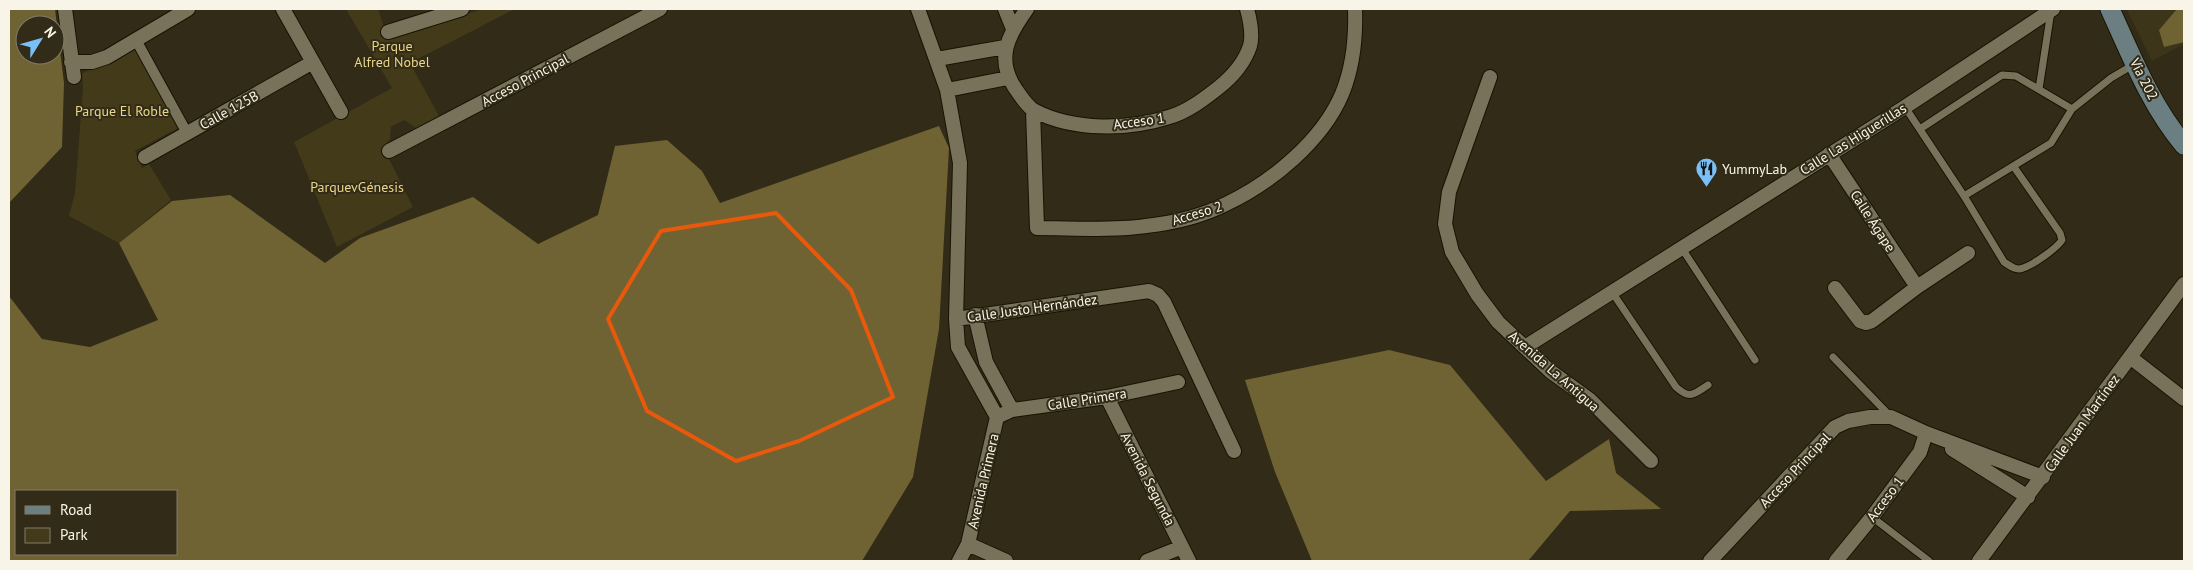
<svg xmlns="http://www.w3.org/2000/svg" width="2193" height="570" viewBox="0 0 2193 570" font-family="'PT Sans',sans-serif">
	<style>
		.built { fill: #3d3519 }
		.green { fill: #433a19 }
		.forest { fill: #706333; fill-rule: evenodd }
		.lines { fill: none; stroke-linecap: round; stroke-linejoin: round }
		.service-casing { stroke: #191402; stroke-width: 9 }
		.pedestrian-casing { stroke: #191402; stroke-width: 12 }
		.minor-casing { stroke: #191402; stroke-width: 16 }
		.secondary-casing { stroke: #191402; stroke-width: 21 }
		.service { stroke: #79725b; stroke-width: 7 }
		.pedestrian { stroke: #79725b; stroke-width: 10 }
		.minor { stroke: #79725b; stroke-width: 14 }
		.secondary { stroke: #6b7e81; stroke-width: 19 }
		.marked { fill: none; stroke: #e8590c; stroke-width: 4; stroke-linejoin: round }
		.labels { text-anchor: middle; dominant-baseline: central; stroke-width: 4; stroke-linejoin: round; paint-order: stroke }
		.park-label { font-size: 14px; fill: #ead589; stroke: #312b17 }
		.street-label { font-size: 14px; fill: #f8f5e8; stroke: #312b17 }
		.poi-label { font-size: 14px; fill: #f8f5e8; stroke: #312b17; text-anchor: start }
	</style>
	<rect width="100%" height="100%" fill="#312b17"/>
	<!-- built -->
	<path class="built" d="M 2129,9 L 2184,9 L 2184,44 L 2152,61 L 2127,10 Z"/>
	<!-- green -->
	<path class="green" d="M 346,9 L 378,9 L 388,39 L 482,9 L 515,9 L 410,63 L 439,116 L 416,128 L 404,120 L 391,127 L 390,139 L 383,147 L 413,207 L 337,247 L 294,142 L 392,88 Z
		M 134,48 L 178,128 L 135,151 L 142,168 L 149,164 L 171,200 L 119,243 L 69,216 L 75,193 L 83,87 L 82,73 L 107,64 Z"/>
	<!-- forest -->
	<path class="forest" d="M 9,9 L 55,9 L 64,83 L 62,147 L 9,203 ZM 25,25 L 55,25 L 55,55 L 25,55 Z
		M 2177,9 L 2184,9 L 2184,42 L 2164,47 L 2159,30 Z
		M 939,126 L 949,148 L 939,329 L 913,477 L 862,561 L 9,561 L 9,296 L 42,339 L 90,347 L 158,320 L 119,243 L 172,201 L 230,195 L 325,263 L 360,238 L 473,197 L 538,244 L 598,215 L 615,146 L 667,140 L 702,171 L 720,203 ZM 16,491 L 176,491 L 176,554 L 16,554 Z
		M 1389,350 L 1450,365 L 1546,481 L 1609,439 L 1616,473 L 1661,509 L 1570,511 L 1528,561 L 1312,561 L 1275,472 L 1245,380 Z"/>
	<g class="lines">
		<defs>
			<path id="service" d="M 2039,89 L 2051,11
				M 1905,107 L 1964,196 L 2051,143 L 2072,109 L 2111,78 L 2133,65
				M 1920,129 L 2002,75 L 2016,76 L 2072,109
				M 1964,196 L 2004,262 C 2010,266 2016,271 2023,268 C 2033,265 2057,248 2062,240 L 2060,233 L 2014,167
				M 1681,247 L 1755,360
				M 1612,292 L 1676,387 C 1690,400 1694,394 1708,385
				M 1833,357 L 1891,417
				M 1872,517 L 1929,561"/>
			<path id="pedestrian" d="M 136,40 L 187,133"/>
			<path id="minor" d="M 65,9 L 74,77
				M 283,9 L 341,112
				M 918,9 L 947,90 L 960,163 L 956,319 L 958,347 L 997,417 L 968,544 L 959,561
				M 1005,9 L 1013,29
				M 1027,9 C 1009,34 995,58 1015,88 C 1020,95 1027,107 1035,111 C 1074,131 1128,130 1169,117 C 1187,112 1204,99 1218,88 C 1232,77 1244,64 1250,46 C 1253,35 1250,20 1247,9
				M 388,32 L 462,9
				M 937,59 L 1005,47
				M 71,62 L 92,62 L 107,57 L 188,9
				M 1490,77 L 1449,192 L 1445,224 L 1452,252 L 1477,294 L 1498,322 L 1550,371 L 1590,400 L 1651,461
				M 947,90 L 1008,78
				M 1033,110 L 1037,228 C 1072,228 1111,231 1146,226 C 1173,223 1202,216 1226,204 C 1271,183 1322,141 1342,94 C 1353,67 1356,38 1355,9
				M 389,151 L 660,9
				M 1829,154 L 1917,287
				M 145,157 L 313,62
				M 1835,288 L 1860,321 L 1866,323 L 1872,321 L 1917,287 L 1968,253
				M 975,315 L 986,362 L 1012,410
				M 956,319 L 1149,291 L 1158,295 L 1164,302 L 1234,451
				M 1525,347 L 1905,107 L 2053,9
				M 2130,357 L 2184,399
				M 1107,397 L 1189,561
				M 997,417 L 1012,410 L 1107,397 L 1178,382
				M 1952,449 L 2028,497
				M 968,544 L 1006,561
				M 1147,561 L 1182,547
				M 1710,561 L 1835,427 L 1848,421 L 1870,417 L 1891,417 L 1926,433 L 2043,477
				M 1836,561 L 1872,517 L 1920,452 L 1926,433
				M 1979,561 L 2184,284"/>
			<path id="secondary" d="M 2110,9 C 2131,55 2151,106 2184,145"/>
		</defs>
		<!-- service casing -->
		<use href="#service" class="service-casing"/>
		<!-- pedestrian casing -->
		<use href="#pedestrian" class="pedestrian-casing"/>
		<!-- minor casing -->
		<use href="#minor" class="minor-casing"/>
		<!-- secondary casing -->
		<use href="#secondary" class="secondary-casing"/>
		<!-- service -->
		<use href="#service" class="service"/>
		<!-- pedestrian -->
		<use href="#pedestrian" class="pedestrian"/>
		<!-- minor -->
		<use href="#minor" class="minor"/>
		<!-- secondary -->
		<use href="#secondary" class="secondary"/>
	</g>
	<!-- marked area -->
	<path class="marked" d="M 776,213 L 851,290 L 893,397 L 799,441 L 736,461 L 647,411 L 608,319 L 661,231 Z"/>
	<!-- icons -->
	<defs>
		<symbol id="restaurant-pin" viewBox="-11 -11 22 30"><path d="M0 17L-7.5 6A9.5 9.5 0 1 1 7.5 6Z" fill="#7abff8" stroke="#312b17"/><path d="M-5-6h1v4h1v-4h1v4h1v-4h1v5L-1.5 .5V6h-2V.5L-5-1ZM5-6V6H3V1.5H1.5Q1.5-4 5-6Z" fill="#111"/></symbol>
	</defs>
	<g fill-rule="evenodd">
		<use href="#restaurant-pin" x="1694" y="156" width="25" height="34"/>
	</g>
	<g class="labels">
		<!-- park labels -->
		<g class="park-label">
			<text x="392" y="46">Parque<tspan x="392" dy="16">Alfred Nobel</tspan></text>
			<text x="122" y="111">Parque El Roble</text>
			<text x="357" y="187">ParquevGénesis</text>
		</g>
		<!-- street labels -->
		<g class="street-label">
			<text transform="translate(2144 79) rotate(63)">Vía 202</text>
			<text transform="translate(525 80) rotate(-28)">Acceso Principal</text>
			<text transform="translate(229 110) rotate(-29)">Calle 125B</text>
			<text transform="translate(1139 121) rotate(-8)">Acceso 1</text>
			<text transform="translate(1853 139) rotate(-32)">Calle Las Higuerillas</text>
			<text transform="translate(1197 213) rotate(-17)">Acceso 2</text>
			<text transform="translate(1873 221) rotate(57)">Calle Ágape</text>
			<text transform="translate(1032 308) rotate(-8)">Calle Justo Hernández</text>
			<text transform="translate(1554 371) rotate(41)">Avenida La Antigua</text>
			<text transform="translate(1087 399) rotate(-9)">Calle Primera</text>
			<text transform="translate(2082 423) rotate(-54)">Calle Juan Martínez</text>
			<text transform="translate(1795 470) rotate(-47)">Acceso Principal</text>
			<text transform="translate(1148 479) rotate(63)">Avenida Segunda</text>
			<text transform="translate(983 481) rotate(-77)">Avenida Primera</text>
			<text transform="translate(1885 499) rotate(-53)">Acceso 1</text>
		</g>
		<!-- poi labels -->
		<g class="poi-label">
			<text x="1722" y="169">YummyLab</text>
		</g>
	</g>
	<!-- border -->
	<rect width="2193" height="570" fill="none" stroke="#f8f5e8" stroke-width="20"/>
	<!-- legend -->
	<rect x="15" y="490" width="162" height="65" fill="#312b17" stroke="#817c6b"/>
	<rect x="25" y="506" width="25" height="8" fill="#6b7e81" stroke="#817c6b"/>
	<text x="60" y="515" font-size="15" fill="#f8f5e8">Road</text>
	<rect x="25" y="528" width="25" height="15" fill="#433a19" stroke="#817c6b"/>
	<text x="60" y="540" font-size="15" fill="#f8f5e8">Park</text>
	<!-- north arrow -->
	<g transform="translate(40 40) rotate(53)"><circle r="24" fill="#312b17" stroke="#817c6b"/>
	<path d="M0-4L9 19L0 12L-9 19Z" fill="#7abff8"/>
	<text y="-8" font-size="14" font-weight="bold" text-anchor="middle" fill="#f8f5e8">N</text>
	</g>
</svg>
